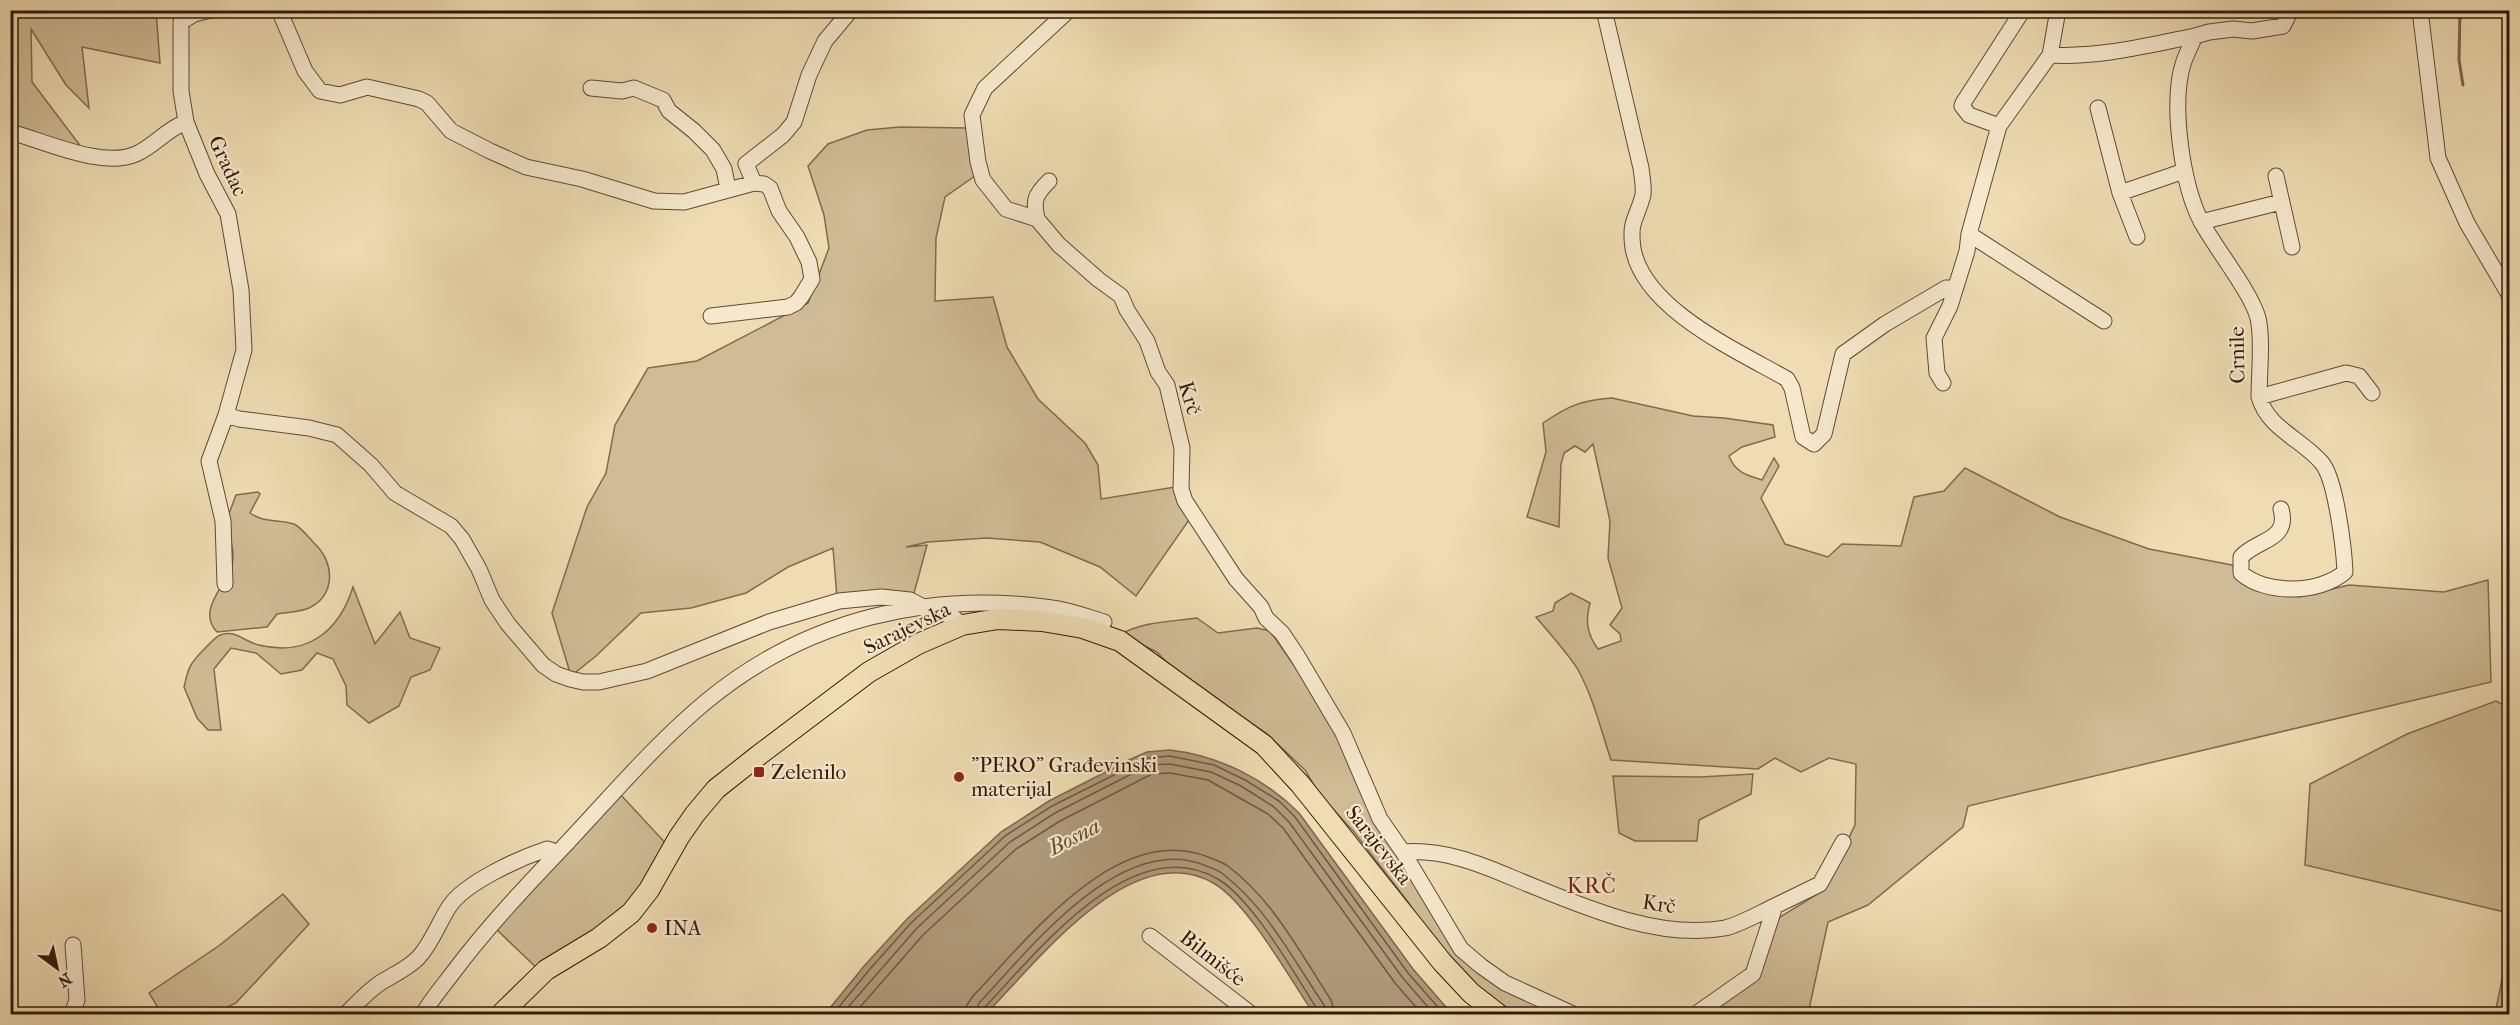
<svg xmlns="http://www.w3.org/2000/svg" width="2520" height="1025" viewBox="0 0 2520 1025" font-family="'IM FELL French Canon',serif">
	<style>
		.green { fill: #cfbb95; stroke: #806a50; stroke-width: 1.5 }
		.water { fill: #af9979; stroke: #7d654d; stroke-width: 1.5 }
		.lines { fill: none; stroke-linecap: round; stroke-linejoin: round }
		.shore { stroke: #705842; stroke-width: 1.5 }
		.stream { stroke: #7d654d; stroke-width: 3 }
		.minor-casing { stroke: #614934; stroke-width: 17 }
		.major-casing { stroke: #32180a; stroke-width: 22 }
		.minor { stroke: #f5e8cd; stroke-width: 15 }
		.major { stroke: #efdcb2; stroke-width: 20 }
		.poi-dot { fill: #8f2418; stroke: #f5e8cd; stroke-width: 2 }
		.labels { text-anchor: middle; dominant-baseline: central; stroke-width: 4.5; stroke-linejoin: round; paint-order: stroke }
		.street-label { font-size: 21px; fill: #32180a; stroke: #f5e8cd }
		.poi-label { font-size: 21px; fill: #32180a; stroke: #f5e8cd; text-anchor: start }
		.water-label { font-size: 22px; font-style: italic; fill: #644c36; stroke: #f5e8cd }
		.neighbourhood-label { font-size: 22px; letter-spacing: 1.5px; fill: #7a1f14; stroke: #f5e8cd }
	</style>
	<rect width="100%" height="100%" fill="#efdcb2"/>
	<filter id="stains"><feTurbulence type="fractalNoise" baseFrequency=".00333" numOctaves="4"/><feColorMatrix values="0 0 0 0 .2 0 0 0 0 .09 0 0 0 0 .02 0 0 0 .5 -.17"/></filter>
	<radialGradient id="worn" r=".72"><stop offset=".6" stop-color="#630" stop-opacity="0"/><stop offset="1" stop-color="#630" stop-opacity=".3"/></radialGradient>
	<!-- green -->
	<path class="green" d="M 10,11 L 156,11 L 160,63 L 82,47 L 89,108 L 66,85 L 31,29 L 32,82 L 82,148 L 11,126 Z
		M 900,127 L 969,128 L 975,176 L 945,197 L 936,238 L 935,301 L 993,297 L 1007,347 L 1038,399 L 1085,443 L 1098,465 L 1101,499 L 1175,487 L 1189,520 L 1136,596 L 1100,567 L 1040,542 L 986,538 L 928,542 L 906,547 L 927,545 L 913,597 L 837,598 L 833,548 L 788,567 L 746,593 L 691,608 L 641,613 L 596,656 L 571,676 L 552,613 L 587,507 L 606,473 L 615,425 L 648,368 L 697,361 L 808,303 L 829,248 L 824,215 L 808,166 L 828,144 L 867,130 Z
		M 1612,398 L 1693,416 L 1724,418 L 1773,425 L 1775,437 L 1742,447 L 1729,456 C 1735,472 1746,475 1762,480 L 1774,458 L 1779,466 L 1761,498 L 1785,544 L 1828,557 L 1842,544 L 1901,546 L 1914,497 L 1944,491 L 1965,468 L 2060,517 L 2149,549 L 2232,565 L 2250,581 L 2299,597 L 2349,585 L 2444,592 L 2488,580 L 2491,682 L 1968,806 L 1963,827 L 1868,905 L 1828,922 L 1808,1014 L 1701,1014 L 1756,975 L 1777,919 L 1824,890 L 1855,825 L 1856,764 L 1829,758 L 1801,772 L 1775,758 L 1758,769 L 1611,760 C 1601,730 1593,696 1577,668 C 1565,650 1550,634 1536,617 L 1553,611 L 1555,603 L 1571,593 L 1590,603 C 1585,621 1587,634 1598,649 L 1621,641 L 1620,634 L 1610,625 L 1622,608 L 1608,558 L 1610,521 L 1593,444 L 1585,452 L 1575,446 L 1564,453 L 1561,464 L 1559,527 L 1527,517 L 1546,452 L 1543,423 C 1568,406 1581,400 1612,398 Z
		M 258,492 L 260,494 L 250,513 C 264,523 279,519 294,524 C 301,527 309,538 314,543 C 335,562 336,595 309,608 C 300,612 287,612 277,614 L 267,627 L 217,632 C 194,608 233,580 233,558 C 234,545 227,529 224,516 L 230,511 L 236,495 Z
		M 353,587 L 375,644 L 400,612 L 410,638 L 440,648 L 430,670 L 411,677 L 399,706 L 369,723 L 347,705 L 346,686 L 333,659 L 317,653 L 302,670 L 281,674 L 256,653 L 231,648 L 214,669 L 221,730 L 208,730 L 197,718 L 184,687 C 186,680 187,671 191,665 C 194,659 215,637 220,635 C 236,629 244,642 259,645 C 308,657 339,631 353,587 Z
		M 1197,618 L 1218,633 L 1257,628 L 1270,631 L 1314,694 L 1446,932 L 1448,943 L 1472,966 L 1557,1014 L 1511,1014 L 1483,992 L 1434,942 L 1408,902 L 1354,832 L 1320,795 L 1305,770 L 1266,733 L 1179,676 L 1157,652 L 1121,634 C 1146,621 1170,622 1197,618 Z
		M 2496,701 L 2509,708 L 2509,913 L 2305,865 L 2310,784 L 2407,734 Z
		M 1753,774 L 1751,794 L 1699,820 L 1697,841 L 1635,841 L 1619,833 L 1613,776 L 1700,777 Z
		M 620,794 L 671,849 L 632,905 L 542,973 L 496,929 Z
		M 283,894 L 309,924 L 236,1003 L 213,1014 L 162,1014 L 149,993 L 220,945 Z
		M 2509,945 L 2509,1014 L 2495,1014 Z"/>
	<!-- water -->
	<path class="water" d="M 1170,750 C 1219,756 1264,778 1299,813 L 1413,969 L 1452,1014 L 1314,1014 C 1290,979 1249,905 1215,884 C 1133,834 1036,963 986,1014 L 825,1014 L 865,965 L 907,919 L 1001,832 L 1049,801 L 1129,760 L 1147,752 Z"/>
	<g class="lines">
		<!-- shore -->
		<path class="shore" d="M 833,1014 L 870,969 L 911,923 L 1005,836 L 1052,806 L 1148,758 L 1170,756 L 1214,765 L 1245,780 L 1279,801 L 1295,817 L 1408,973 L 1444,1014
			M 842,1014 L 917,928 L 1010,842 L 1055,813 L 1149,765 L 1170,764 L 1211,772 L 1241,786 L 1274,807 L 1289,822 L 1402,977 L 1434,1014
			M 854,1014 L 923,935 L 1016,849 L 1060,821 L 1152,774 L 1170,773 L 1208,780 L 1268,814 L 1283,828 L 1395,983 L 1422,1014
			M 966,1014 L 967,1005 L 973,996 C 1028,939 1117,821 1208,857 C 1215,860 1223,862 1229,867 C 1273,900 1301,954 1331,1000 L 1335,1014
			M 975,1014 L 979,1003 C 1029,950 1120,832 1204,865 C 1211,868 1219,870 1224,875 C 1267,908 1294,961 1324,1005 L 1326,1014
			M 983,1014 L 984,1008 C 1036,954 1132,828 1218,879 C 1253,900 1294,973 1317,1009 L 1318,1014"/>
		<!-- stream -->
		<path class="stream" d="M 2460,10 L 2459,60 L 2463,85"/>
		<defs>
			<path id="minor" d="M 279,10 L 305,71 L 320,91 L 340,95 L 367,87 L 419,99 L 427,103 L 451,131 L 490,151 L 526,167 L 582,179 L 654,201 L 684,202 L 754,183 L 764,184 L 770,188 L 779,211 L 797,237 L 809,262 L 812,279 L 801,297 L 796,303 L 788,307 L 711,316
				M 1069,10 L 985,88 L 972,115 L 978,162 L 983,180 L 1006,209 L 1037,219 L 1059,245 L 1099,280 L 1121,296 L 1127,310 L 1147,341 L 1158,372 L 1167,385 L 1182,448 L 1181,489 L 1185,501 L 1236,579 L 1261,607 L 1266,618 L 1282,633 L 1298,657 L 1343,733 L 1380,819 L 1403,852 L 1461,949 L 1481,966 L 1505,983 L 1573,1014
				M 1604,10 L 1641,168 C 1642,176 1644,187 1643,195 C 1637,219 1629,220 1633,248 C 1643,309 1738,351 1787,379 L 1792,388 L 1803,437 L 1814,444 L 1824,434 L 1843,354 L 1885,324 L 1946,288 L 1956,287
				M 2420,10 L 2438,158 L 2467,223 L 2510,296
				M 2050,55 L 2058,10
				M 591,88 L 622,91 L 634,88 L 663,100 L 669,111 L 694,131 L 713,150 L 724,169 L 727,184 L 730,189
				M 2098,108 L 2120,193 L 2137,237
				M 186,122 L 181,91 L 181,22 L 194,14 L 211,10
				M 1999,126 L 1969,115 L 1962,106 L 1963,103 L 2023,10
				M 10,132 C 45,141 102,169 136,154 C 156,145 165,130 186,122 L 207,174 L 228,214 L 241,290 L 244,350 L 226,415
				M 2276,176 L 2292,247
				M 754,183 L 746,164 L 783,135 L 794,122 L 809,75 L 825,41 L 851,10
				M 2120,193 L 2184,171
				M 1037,219 C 1033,200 1035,195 1049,181
				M 2201,222 L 2281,202
				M 1969,234 L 2104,321
				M 1943,383 L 1937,373 L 1934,338 L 1950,306 L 1967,251 L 1969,234 L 1999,126 L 2050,55 C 2099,58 2148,45 2195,36
				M 2259,397 L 2346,373 L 2359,376 L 2372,393
				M 2281,509 C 2290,541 2257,539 2241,557 L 2241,573 C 2266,595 2319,594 2345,572 C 2344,549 2336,480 2322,463 C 2302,439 2268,429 2259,397 C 2259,373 2263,340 2258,318 C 2251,292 2216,249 2202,223 C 2182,187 2170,101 2184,61 C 2187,53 2191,45 2195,36 L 2209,32 L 2233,29 L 2252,31 L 2283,26 L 2291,10
				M 225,584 L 223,521 L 209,461 L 226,415 L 239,419 L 309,428 L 337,435 L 371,465 L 395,493 L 451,526 L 462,539 L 479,569 L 492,600 L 508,624 L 543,665 L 556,674 L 570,679 L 583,682 L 599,682 L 647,671 L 769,622 L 839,601 L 881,597 L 910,600 L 929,610 L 952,616 L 962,625
				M 1403,852 C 1442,849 1478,863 1513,878 C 1575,903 1656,941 1725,928 C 1741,924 1760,913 1775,906 L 1753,974 L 1696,1014
				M 1775,906 L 1820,884 L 1843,842
				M 1150,936 L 1251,1014
				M 72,1014 L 77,1000 L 73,945
				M 346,1014 C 357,1003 367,992 380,983 C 393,975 407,969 418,958 C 432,943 438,924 449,907 C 464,883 520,858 547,849 L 551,850 L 554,857
				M 423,1014 C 431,1000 442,987 452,974 C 487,927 528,884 568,842 C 613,794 657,742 708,700 C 806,620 927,590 1052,608 C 1069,610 1087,617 1104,622"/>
			<path id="major" d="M 501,1014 L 546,970 L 599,938 L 631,913 L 649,890 L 679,837 L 695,814 L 716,789 L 759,755 L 869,672 L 918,644 L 962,625 L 998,619 L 1042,621 L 1083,628 L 1120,641 L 1264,745 L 1300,784 L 1442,962 L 1471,993 L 1498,1014"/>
		</defs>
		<!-- minor casing -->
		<use href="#minor" class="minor-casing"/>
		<!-- major casing -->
		<use href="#major" class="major-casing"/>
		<!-- minor -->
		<use href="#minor" class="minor"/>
		<!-- major -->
		<use href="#major" class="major"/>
	</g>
	<!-- markers -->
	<g class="poi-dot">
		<rect x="753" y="766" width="12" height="12" rx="3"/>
		<circle cx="959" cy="777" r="6"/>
		<circle cx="652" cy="928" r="6"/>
	</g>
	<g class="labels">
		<!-- street labels -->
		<g class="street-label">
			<text transform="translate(228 166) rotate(65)">Gradac</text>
			<text transform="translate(2237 355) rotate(-91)">Crnile</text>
			<text transform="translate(1190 398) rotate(73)">Krč</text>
			<text transform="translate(907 628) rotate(-26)">Sarajevska</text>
			<text transform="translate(1379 845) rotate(52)">Sarajevska</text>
			<text transform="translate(1659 904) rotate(9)">Krč</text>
			<text transform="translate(1213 958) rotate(38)">Bilmišće</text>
		</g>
		<!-- poi labels -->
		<g class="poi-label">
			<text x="971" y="765">"PERO" Građevinski<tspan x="971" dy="24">materijal</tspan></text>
			<text x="771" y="772">Zelenilo</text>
			<text x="664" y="928">INA</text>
		</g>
		<!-- water labels -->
		<g class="water-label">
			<text transform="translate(1074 837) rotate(-27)">Bosna</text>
		</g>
		<!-- neighbourhood labels -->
		<g class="neighbourhood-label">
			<text x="1592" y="886">KRČ</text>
		</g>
	</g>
	<!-- margin -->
	<rect width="2520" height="1025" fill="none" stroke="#efdcb2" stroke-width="36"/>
	<rect x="12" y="12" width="2496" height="1001" fill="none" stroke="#32180a" stroke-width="3"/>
	<rect x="18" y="18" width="2484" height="989" fill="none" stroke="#32180a" stroke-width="1.5"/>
	<!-- north arrow -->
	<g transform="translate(57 968) rotate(147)" stroke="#f5e8cd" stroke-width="4.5" paint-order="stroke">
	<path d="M0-4.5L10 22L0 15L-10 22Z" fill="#32180a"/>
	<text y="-9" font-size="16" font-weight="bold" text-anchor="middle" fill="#32180a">N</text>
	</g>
	<rect width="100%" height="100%" filter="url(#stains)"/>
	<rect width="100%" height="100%" fill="url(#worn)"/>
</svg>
